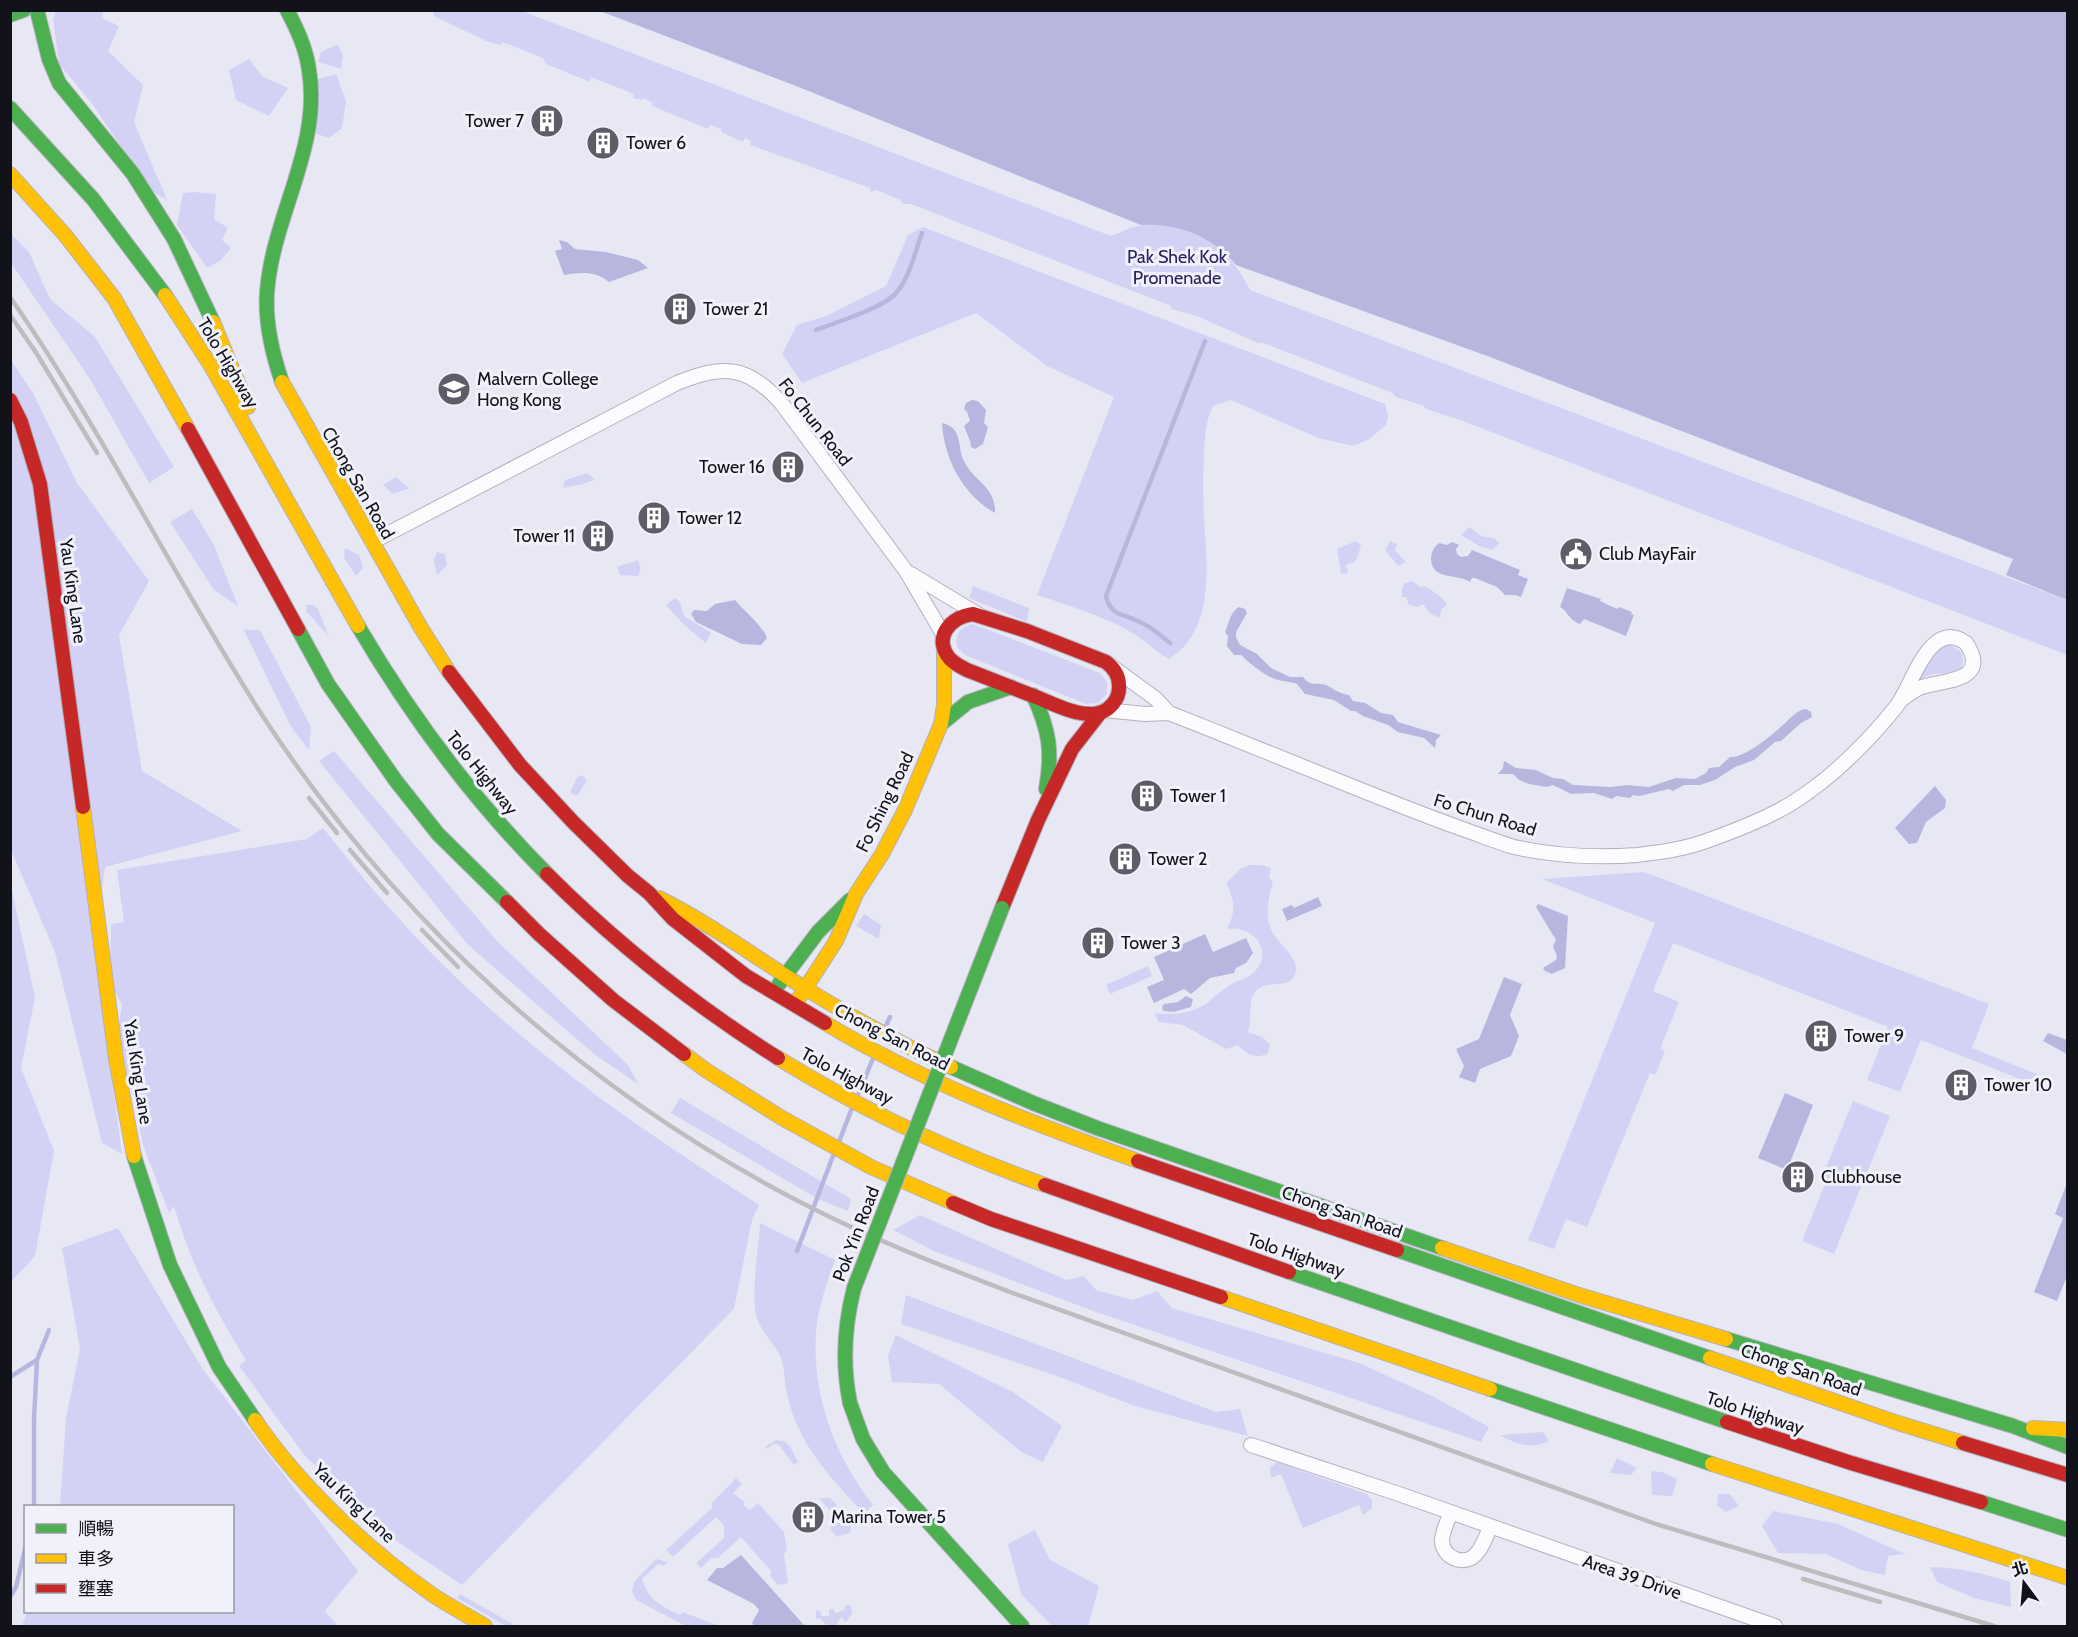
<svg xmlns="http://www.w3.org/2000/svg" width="2078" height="1637" font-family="Cabin,'Noto Sans TC',sans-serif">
	<rect width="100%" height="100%" fill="#e8e8f5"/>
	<g fill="#d3d2f4">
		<path d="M56,11H103L102,18L119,26L108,51L143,85L134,122L167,200L150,190L93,105L59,64L53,18Z"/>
		<path d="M433,11H522L1111,236C1121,232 1131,227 1142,225C1190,218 1231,249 1250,290L2067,600V655L1463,421L1426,409L1424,406L1396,397L1392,393L1261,342L1260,344L1197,316L1171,309V306L911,204H903L900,200L877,190L871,192L870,188L750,145L751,141L745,138L743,142L721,132V129L710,125L708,129L652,106V102L643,98L642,100L633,98L634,94L591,77L590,82L546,64L543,58L502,42L501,45L486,41L434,16Z"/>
		<path d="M338,44L343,56L341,69L318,62L321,52Z"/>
		<path d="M249,59L262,76L288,88L269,116L236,100L229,70Z"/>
		<path d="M336,74L346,101L342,128L329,138L302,129L318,79Z"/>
		<path d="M193,192L216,194L214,219L228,228L222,240L231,248L220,261L207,268L177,225L183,193Z"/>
		<path d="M923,227L1385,404L1388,416L1386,425L1368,440L1353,446L1318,438L1231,400L1213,406C1205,422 1205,437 1204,455C1203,475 1203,495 1204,515C1206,555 1214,611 1186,644C1182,650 1174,655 1169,659C1156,652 1146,641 1134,634C1104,616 1070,606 1037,595L1114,397L1047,366L976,313L802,383L782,354L797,325L826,316L886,286L908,235Z"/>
		<path d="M11,234L29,252L50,299L95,337L174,467L149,483L90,379L11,263Z"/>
		<path d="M10,359L33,393L77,483L149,581L119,635L142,771L242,831L105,867L94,943L122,1154L102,1143L55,952L11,850Z"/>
		<path d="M587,473L595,479L583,484L563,488L565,480Z"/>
		<path d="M396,477L409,488L393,494L383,485Z"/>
		<path d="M192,509L213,543L238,606L214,590L170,522Z"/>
		<path d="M1469,527L1481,536L1494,538L1499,543L1493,550L1479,546L1461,535Z"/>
		<path d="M1356,541L1361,545C1358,554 1359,563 1347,564L1345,567L1348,570L1347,574L1341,573L1337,549Z"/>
		<path d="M1390,541L1397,544L1395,550L1406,562L1398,566L1385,550Z"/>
		<path d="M345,548L359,555L363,568L356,576L344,558Z"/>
		<path d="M437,552L445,554L447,565L437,575L434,560Z"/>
		<path d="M638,560L641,568L638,576L620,575L617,567Z"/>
		<path d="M1412,581L1422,588L1423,586C1431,589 1443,597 1447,605L1441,610L1440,618L1429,613L1423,604L1418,607L1409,605L1406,597H1402V587L1405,583Z"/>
		<path d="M973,586L1029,608L1027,622L969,598Z"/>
		<path d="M675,598L680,602L684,616L711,633L706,643L684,625L666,605Z"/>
		<path d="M306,605H313L318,609L329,637L307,612Z"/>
		<path d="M973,624L1100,673L1107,682V694L1098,703L1086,704L965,655L957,647C954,634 961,626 973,624Z"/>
		<path d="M244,630H260L311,727L309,750L291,727Z"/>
		<path d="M1945,644L1951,645L1961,652C1969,677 1949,672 1934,674C1927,675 1922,678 1916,682L1934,652Z"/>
		<path d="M334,751L497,941L628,1065L638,1084L594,1054L468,945L319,761Z"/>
		<path d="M582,775L587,780L577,796L570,793L577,777Z"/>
		<path d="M323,828C346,856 368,885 393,912C439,964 492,1013 546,1056C613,1111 686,1158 759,1205L752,1220L734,1309L462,1585L395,1540L305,1456L239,1366L246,1360C216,1313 189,1260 174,1206L169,1213L143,1145L118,1030L122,1005L110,982L111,924L124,922L117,870L307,839Z"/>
		<path d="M1250,865H1261L1271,868L1269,877L1273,882C1269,897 1265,912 1270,927C1275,942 1298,956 1296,970C1293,993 1265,977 1255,992C1248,1000 1252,1020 1248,1032L1262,1037L1270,1045L1268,1053C1257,1060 1246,1054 1238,1045L1226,1049L1183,1025L1158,1022L1155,1013C1172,1015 1189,1014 1204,1005C1213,999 1220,991 1230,985C1238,980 1248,979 1254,972C1275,951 1252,924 1227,929C1236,912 1235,900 1226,883L1240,869Z"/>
		<path d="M1644,872L1989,1004L1972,1048L2039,1075L2035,1085L1921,1040L1900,1092L1867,1080L1888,1027L1673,943L1653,991L1679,1002L1660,1049L1665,1051L1655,1075L1650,1073L1587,1227L1566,1219L1554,1249L1528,1240L1655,923L1542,879Z"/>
		<path d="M11,886L35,997L21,1068L54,1151L35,1256L11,1282Z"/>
		<path d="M864,914L881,925L879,939L856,926Z"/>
		<path d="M1148,966L1152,976L1110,994L1106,985Z"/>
		<path d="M680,1098L851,1199L848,1211L820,1200L671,1113Z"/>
		<path d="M1853,1101L1890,1116L1834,1254L1802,1241L1825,1184L1820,1182Z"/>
		<path d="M920,1215L1066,1280L1084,1276L1096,1290L1133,1300L1157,1291L1172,1308L1359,1363L1434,1397L1489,1427L1481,1442L1096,1312L934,1251L893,1230Z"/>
		<path d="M760,1223L835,1260C827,1283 818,1307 816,1332C812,1396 835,1456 873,1505L864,1514C833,1480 801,1448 789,1402C785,1388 785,1374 782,1361C778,1347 762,1334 757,1318C750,1299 759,1245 760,1223Z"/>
		<path d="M118,1228L202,1368L358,1571L325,1611L338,1626H22L27,1612H232V1506H60L66,1418L80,1349L62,1248Z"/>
		<path d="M906,1295L1216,1412L1240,1409L1248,1436L1135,1406L1054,1375L901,1324Z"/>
		<path d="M896,1335L1013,1392L1062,1426L1043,1462L1020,1451L939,1384L892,1382L888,1356Z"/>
		<path d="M1543,1432L1549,1441C1530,1450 1517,1444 1499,1435Z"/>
		<path d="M776,1440L784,1441L790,1446L798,1462L794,1465L778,1444H773L767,1449L765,1447Z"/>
		<path d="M1617,1458L1637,1468L1631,1475L1610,1473Z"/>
		<path d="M1277,1462L1367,1494L1372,1500V1508L1363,1515L1359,1505L1303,1528L1281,1474L1271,1478L1270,1468Z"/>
		<path d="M1651,1471L1662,1472L1677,1479L1672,1496L1652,1495Z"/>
		<path d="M736,1478L742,1484L733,1493L745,1502L743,1505L750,1510L758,1503L784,1532L787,1551L784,1554L788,1583L778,1585L770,1576L771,1571L741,1537L718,1558H711L701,1568L696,1563L724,1538V1526L716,1517L673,1557L666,1550L713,1507L711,1504Z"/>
		<path d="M1718,1494H1730L1739,1506L1726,1512L1717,1506Z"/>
		<path d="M819,1498H830L837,1505L831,1512Z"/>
		<path d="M841,1508L850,1518L851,1532L837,1537L831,1530L830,1519Z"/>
		<path d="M1773,1511L1838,1524L1905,1554L1888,1556L1885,1575L1861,1570L1826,1554L1778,1553L1762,1526Z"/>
		<path d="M1035,1530L1050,1560L1099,1586L1088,1626H1052L1021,1594L1008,1544Z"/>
		<path d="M656,1559L668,1562L664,1566L658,1564L642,1579C649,1601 661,1606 681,1615L683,1612L719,1626H686L636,1600L632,1591L634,1582Z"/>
		<path d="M1930,1567C1959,1568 1983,1573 2010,1582L2011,1607L1974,1598L1937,1582Z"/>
		<path d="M460,1594L516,1626H506L457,1598Z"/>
		<path d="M845,1605H851L852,1613L846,1622L841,1617L837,1624L839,1626H827L820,1618L816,1619V1610H819L822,1616H829V1610L833,1609L836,1613L844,1610Z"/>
	</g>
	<g fill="#b7b6df">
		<path d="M600,11H2067V600L2006,575L2013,559L1490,357L1236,265C1212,236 1178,223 1141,225L796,86Z"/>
		<path d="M559,240L567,242L575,249L606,252L638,260L648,268L609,282C596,271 581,272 564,275L555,251L562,249Z"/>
		<path d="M972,400L978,401L986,410L984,423L988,427L983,444L975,449L971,447L970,441L964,426L970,421L967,412L964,409L966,403Z"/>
		<path d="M942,423C963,427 957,447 964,461C974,482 996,486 995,513C963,495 944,459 942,423Z"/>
		<path d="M1452,542L1459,545L1456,549L1457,554L1461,557L1468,556L1472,550L1520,570L1518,575L1528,579L1521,597L1515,595H1505L1497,587L1475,578H1472L1470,582C1457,573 1433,581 1431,560C1431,552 1434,547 1439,543L1447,545Z"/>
		<path d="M1567,588L1601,599L1600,601L1617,609L1619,607L1632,612L1631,614L1634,615L1626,636L1584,619L1580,624C1566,618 1570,613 1560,607Z"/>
		<path d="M735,600C744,611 763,626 767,638L761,645L742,644L696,622L691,614L694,610L707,611L715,604Z"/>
		<path d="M1239,607L1245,609L1247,613L1236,632V637L1240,645L1257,654L1271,668L1290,677H1303C1310,687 1317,682 1326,685C1334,689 1340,694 1349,695L1353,701L1365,703L1381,713L1393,715L1398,722L1441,735L1436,740L1435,748L1424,738L1398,732L1388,725L1363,716L1355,711H1351L1334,700L1305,694L1297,684C1289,681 1279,682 1270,677C1259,671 1249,663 1241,655H1234L1227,646L1228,636L1225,632C1229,623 1230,612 1239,607Z"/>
		<path d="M1806,709L1811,712L1812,717L1801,723L1781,741L1775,742L1754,760L1735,767L1715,780L1700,785H1684L1673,791L1669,789L1639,796L1633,795L1630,798L1616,796L1612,799L1594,793L1571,794L1553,785L1547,787L1529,784L1519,780L1513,774H1498L1503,768L1504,761L1516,768L1536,770L1553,778L1563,779L1573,785L1611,787L1627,785L1649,787L1676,778L1695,779L1706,773L1709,768L1719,767L1730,757C1745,758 1772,735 1783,725C1790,719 1796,710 1806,709Z"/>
		<path d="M1935,786L1946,800L1945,808L1926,822L1917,843L1909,844L1895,828Z"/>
		<path d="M1318,897L1322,906L1287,921L1282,909L1292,905L1294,908Z"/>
		<path d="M1538,904L1568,916L1565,968L1552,974L1545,971L1543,968L1556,960L1557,956L1553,946L1556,940L1536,907Z"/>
		<path d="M1205,934L1213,952L1246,938L1253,953L1246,963L1236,968L1234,973L1210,978L1191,994L1184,989L1154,1003L1147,987L1164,980L1154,957Z"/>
		<path d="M1504,977L1522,984L1510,1015L1519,1036L1511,1056L1480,1069L1475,1083L1459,1077L1464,1066L1456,1049L1479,1039Z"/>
		<path d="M1186,996L1193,999L1191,1007L1174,1012L1163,1011L1162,1007L1164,1004L1178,1002Z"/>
		<path d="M2048,1033L2067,1040V1054L2043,1041Z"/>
		<path d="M1785,1093L1813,1105L1787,1170L1758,1158Z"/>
		<path d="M2067,1183V1276L2057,1301L2034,1292L2063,1218L2055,1214Z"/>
		<path d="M741,1555L804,1625L814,1626H754L752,1623L759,1610L754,1604L707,1580L717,1568H723Z"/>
	</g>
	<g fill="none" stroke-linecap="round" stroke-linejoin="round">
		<g stroke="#b7b6df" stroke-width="4.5">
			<path d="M816,330C835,323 885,307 896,293C910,277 915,252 922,233"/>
			<path d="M1170,643C1161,636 1153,628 1142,623C1127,614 1110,617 1106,596L1205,341"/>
			<path d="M885,1028L890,1017"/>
			<path d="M858,1095L874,1056"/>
			<path d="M839,1142L852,1108"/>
			<path d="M797,1251L833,1156"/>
			<path d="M10,1377L37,1360L49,1330"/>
			<path d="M34,1506V1419L37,1360"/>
			<path d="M10,1597L16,1587L26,1545"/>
		</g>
		<g stroke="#b2b1bc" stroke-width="16">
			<g id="street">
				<path d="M372,542L677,383C723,364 748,365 782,404L906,571L943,634"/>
				<path d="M911,574L979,615"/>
				<path d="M1111,666L1156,699L1169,713"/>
				<path d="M1105,710L1145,714L1169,713C1230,737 1291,762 1351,786C1391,802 1431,818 1471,832C1485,837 1500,843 1514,847C1555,856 1595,858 1637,855C1661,852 1686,849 1709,840C1737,830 1766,819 1792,803C1832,778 1866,744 1896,707C1912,687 1929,617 1966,643C1992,682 1942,680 1922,687C1914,690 1908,695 1901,700"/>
				<path d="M1251,1445L1396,1493L1775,1626"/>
				<path d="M1451,1513C1447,1522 1442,1532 1442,1541C1443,1559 1466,1567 1477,1553C1483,1546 1487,1535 1490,1527"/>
			</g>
		</g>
		<g stroke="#b2b1bc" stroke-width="16">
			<g id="fast">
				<path d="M37,10L49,59L59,83L133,174L174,239L213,322"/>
				<path d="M10,15L24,10"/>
				<path d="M10,108L93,199L165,295"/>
				<path d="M282,382C272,353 265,323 267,293C272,217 322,147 309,70C306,48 297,29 287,10"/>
				<path d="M358,626C411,716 473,800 547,874"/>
				<path d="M298,629L328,684L396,781L438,834L507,902"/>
				<path d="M1033,695C1049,729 1053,752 1046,789"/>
				<path d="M941,724L968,702L1011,687"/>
				<path d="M779,984L818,932L850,900"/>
				<path d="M951,1067L1033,1103L1097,1128L1442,1248"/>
				<path d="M134,1156L170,1265L219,1367L255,1420"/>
				<path d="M1397,1250L1710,1358"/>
				<path d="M1289,1272L1727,1422"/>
				<path d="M1726,1339L2013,1426L2068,1447"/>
				<path d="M1490,1389L1712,1464"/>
				<path d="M850,1403L863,1439L883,1472L1022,1626"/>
				<path d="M1981,1502L2068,1530"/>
			</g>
		</g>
		<g stroke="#b2b1bc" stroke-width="16">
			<g id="slow">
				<path d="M10,174L65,235L114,298L188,429"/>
				<path d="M165,295L211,366L358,626"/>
				<path d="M213,322L248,407"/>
				<path d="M282,382L421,628L449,672"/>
				<path d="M83,807L116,1059L134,1156"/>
				<path d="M659,898C709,923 755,957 803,987C850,1016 900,1044 951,1067"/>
				<path d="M799,998L836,941L856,894L882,854L905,810L941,724L944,705V649"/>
				<path d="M825,1023C923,1082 1031,1123 1138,1161"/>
				<path d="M684,1054L707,1071L782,1118L871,1167L953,1203"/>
				<path d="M778,1058C862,1110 952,1152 1045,1185"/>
				<path d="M1442,1248L1579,1295L1726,1339"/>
				<path d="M1221,1297L1490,1389"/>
				<path d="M1710,1358L1898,1423L1963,1443"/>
				<path d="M255,1420C298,1484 367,1549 430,1593C447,1605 467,1615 485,1626"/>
				<path d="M2033,1428L2068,1430"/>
				<path d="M1712,1464L2068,1578"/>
			</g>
		</g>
		<g stroke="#b2b1bc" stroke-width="16">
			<g id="jam">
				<path d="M10,400L21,422L40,484L83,807"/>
				<path d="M188,429L298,629"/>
				<path d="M973,614L1027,631L1106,662C1114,668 1119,675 1119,685C1120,700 1109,712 1094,714C1074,715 1054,704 1036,697C1013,688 990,679 967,670C961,667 955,664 950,659C932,638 950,617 973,614Z"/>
				<path d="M449,672L520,765L573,822L628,876L649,893L673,919L746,976L825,1023"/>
				<path d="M547,874C617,944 694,1005 778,1058"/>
				<path d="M507,902L539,934L613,1000L684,1054"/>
				<path d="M1002,908L1038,820L1072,749L1100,713"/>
				<path d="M1138,1161L1397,1250"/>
				<path d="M1045,1185L1289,1272"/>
				<path d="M953,1203L991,1219L1221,1297"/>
				<path d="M1727,1422L1848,1462L1981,1502"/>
				<path d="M1963,1443L2068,1475"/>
			</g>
		</g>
		<use href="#street" stroke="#fcfcfe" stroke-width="14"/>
		<use href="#fast" stroke="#4caf50" stroke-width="14"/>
		<use href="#slow" stroke="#ffc107" stroke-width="14"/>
		<use href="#jam" stroke="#c62828" stroke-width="14"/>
		<g stroke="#bdbdbf" stroke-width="4.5">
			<path d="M10,297C103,431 174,578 262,715C397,922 583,1090 802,1203C869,1238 940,1265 1010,1292L1656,1524L1994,1626"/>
			<path d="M10,315L35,351L97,453"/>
			<path d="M309,798L337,833"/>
			<path d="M350,850L387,893"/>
			<path d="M422,930L458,967"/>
			<path d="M1803,1579L1880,1602"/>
		</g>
		<g stroke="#b2b1bc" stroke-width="16" stroke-linecap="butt">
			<path id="fast-bridge" d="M850,1403C842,1364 844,1327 854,1288L1002,908"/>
		</g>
		<use href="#fast-bridge" stroke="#4caf50" stroke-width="14"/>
	</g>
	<defs>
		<g id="building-disc" transform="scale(1.725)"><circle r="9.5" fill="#5d5d67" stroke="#f1f1fb"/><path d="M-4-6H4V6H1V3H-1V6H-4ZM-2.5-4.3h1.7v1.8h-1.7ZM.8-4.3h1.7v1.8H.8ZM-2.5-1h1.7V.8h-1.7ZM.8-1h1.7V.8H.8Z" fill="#fff"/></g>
		<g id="school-disc" transform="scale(1.725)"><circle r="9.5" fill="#5d5d67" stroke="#f1f1fb"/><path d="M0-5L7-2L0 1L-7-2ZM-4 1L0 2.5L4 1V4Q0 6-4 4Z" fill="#fff"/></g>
		<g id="civic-disc" transform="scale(1.725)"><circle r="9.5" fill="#5d5d67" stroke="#f1f1fb"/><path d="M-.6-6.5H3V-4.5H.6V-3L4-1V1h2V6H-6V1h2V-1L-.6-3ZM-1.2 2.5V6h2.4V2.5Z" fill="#fff"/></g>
	</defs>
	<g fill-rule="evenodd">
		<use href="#building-disc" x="547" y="121"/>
		<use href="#building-disc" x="603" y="143"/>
		<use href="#building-disc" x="680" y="309"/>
		<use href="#school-disc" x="454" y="389"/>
		<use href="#building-disc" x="788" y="467"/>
		<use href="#building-disc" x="654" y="518"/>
		<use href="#building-disc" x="598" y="536"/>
		<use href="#civic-disc" x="1576" y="554"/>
		<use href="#building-disc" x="1147" y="796"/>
		<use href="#building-disc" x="1125" y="859"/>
		<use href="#building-disc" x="1098" y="943"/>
		<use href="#building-disc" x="1821" y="1036"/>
		<use href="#building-disc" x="1961" y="1085"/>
		<use href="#building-disc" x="1798" y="1177"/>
		<use href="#building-disc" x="808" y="1517"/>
	</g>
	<g text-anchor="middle" stroke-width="6" stroke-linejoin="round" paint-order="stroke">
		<g font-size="18" fill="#12121b" stroke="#f1f1fb" text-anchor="start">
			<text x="524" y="127" text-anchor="end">Tower 7</text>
			<text x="626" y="149">Tower 6</text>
			<text x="703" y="315">Tower 21</text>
			<text x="477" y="385">Malvern College<tspan x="477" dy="21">Hong Kong</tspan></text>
			<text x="765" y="473" text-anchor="end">Tower 16</text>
			<text x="677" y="524">Tower 12</text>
			<text x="575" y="542" text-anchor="end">Tower 11</text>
			<text x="1599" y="560">Club MayFair</text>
			<text x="1170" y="802">Tower 1</text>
			<text x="1148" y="865">Tower 2</text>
			<text x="1121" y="949">Tower 3</text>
			<text x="1844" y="1042">Tower 9</text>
			<text x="1984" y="1091">Tower 10</text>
			<text x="1821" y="1183">Clubhouse</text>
			<text x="831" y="1523">Marina Tower 5</text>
		</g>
		<g font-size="18" fill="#2c215f" stroke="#f1f1fb">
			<text x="1177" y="263">Pak Shek Kok<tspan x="1177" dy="21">Promenade</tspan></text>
		</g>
		<g font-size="18" fill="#12121b" stroke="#f1f1fb">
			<text transform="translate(228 363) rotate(59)" y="6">Tolo Highway</text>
			<text transform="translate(815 422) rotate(52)" y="6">Fo Chun Road</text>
			<text transform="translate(358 483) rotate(60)" y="6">Chong San Road</text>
			<text transform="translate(73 591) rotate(82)" y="6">Yau King Lane</text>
			<text transform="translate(482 773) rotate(51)" y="6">Tolo Highway</text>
			<text transform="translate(885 802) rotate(-64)" y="6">Fo Shing Road</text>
			<text transform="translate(1485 815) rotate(17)" y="6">Fo Chun Road</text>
			<text transform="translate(892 1037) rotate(27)" y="6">Chong San Road</text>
			<text transform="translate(138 1072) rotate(81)" y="6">Yau King Lane</text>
			<text transform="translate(847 1076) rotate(28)" y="6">Tolo Highway</text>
			<text transform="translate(1342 1212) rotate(19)" y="6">Chong San Road</text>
			<text transform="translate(856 1234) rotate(-69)" y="6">Pok Yin Road</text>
			<text transform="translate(1296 1255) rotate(19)" y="6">Tolo Highway</text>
			<text transform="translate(1801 1370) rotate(19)" y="6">Chong San Road</text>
			<text transform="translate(1755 1413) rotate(18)" y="6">Tolo Highway</text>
			<text transform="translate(354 1503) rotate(44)" y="6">Yau King Lane</text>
			<text transform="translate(1632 1577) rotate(19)" y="6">Area 39 Drive</text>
		</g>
	</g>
	<rect width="2078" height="1637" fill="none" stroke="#12121b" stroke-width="24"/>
	<rect x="24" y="1505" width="210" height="108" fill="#f1f1fb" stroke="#9898a1" stroke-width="1.5"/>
	<rect x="36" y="1524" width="30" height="9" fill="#4caf50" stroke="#9898a1" stroke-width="1.5"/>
	<text x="78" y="1535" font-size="18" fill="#12121b">順暢</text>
	<rect x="36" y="1554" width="30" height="9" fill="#ffc107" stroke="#9898a1" stroke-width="1.5"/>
	<text x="78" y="1565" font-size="18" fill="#12121b">車多</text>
	<rect x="36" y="1584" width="30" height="9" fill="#c62828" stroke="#9898a1" stroke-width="1.5"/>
	<text x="78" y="1595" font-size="18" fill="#12121b">壅塞</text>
	<g transform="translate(2024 1583) rotate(344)" stroke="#f1f1fb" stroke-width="4.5" paint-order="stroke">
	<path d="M0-4.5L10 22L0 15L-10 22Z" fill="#12121b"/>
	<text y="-9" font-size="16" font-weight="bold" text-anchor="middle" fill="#12121b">北</text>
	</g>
</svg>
